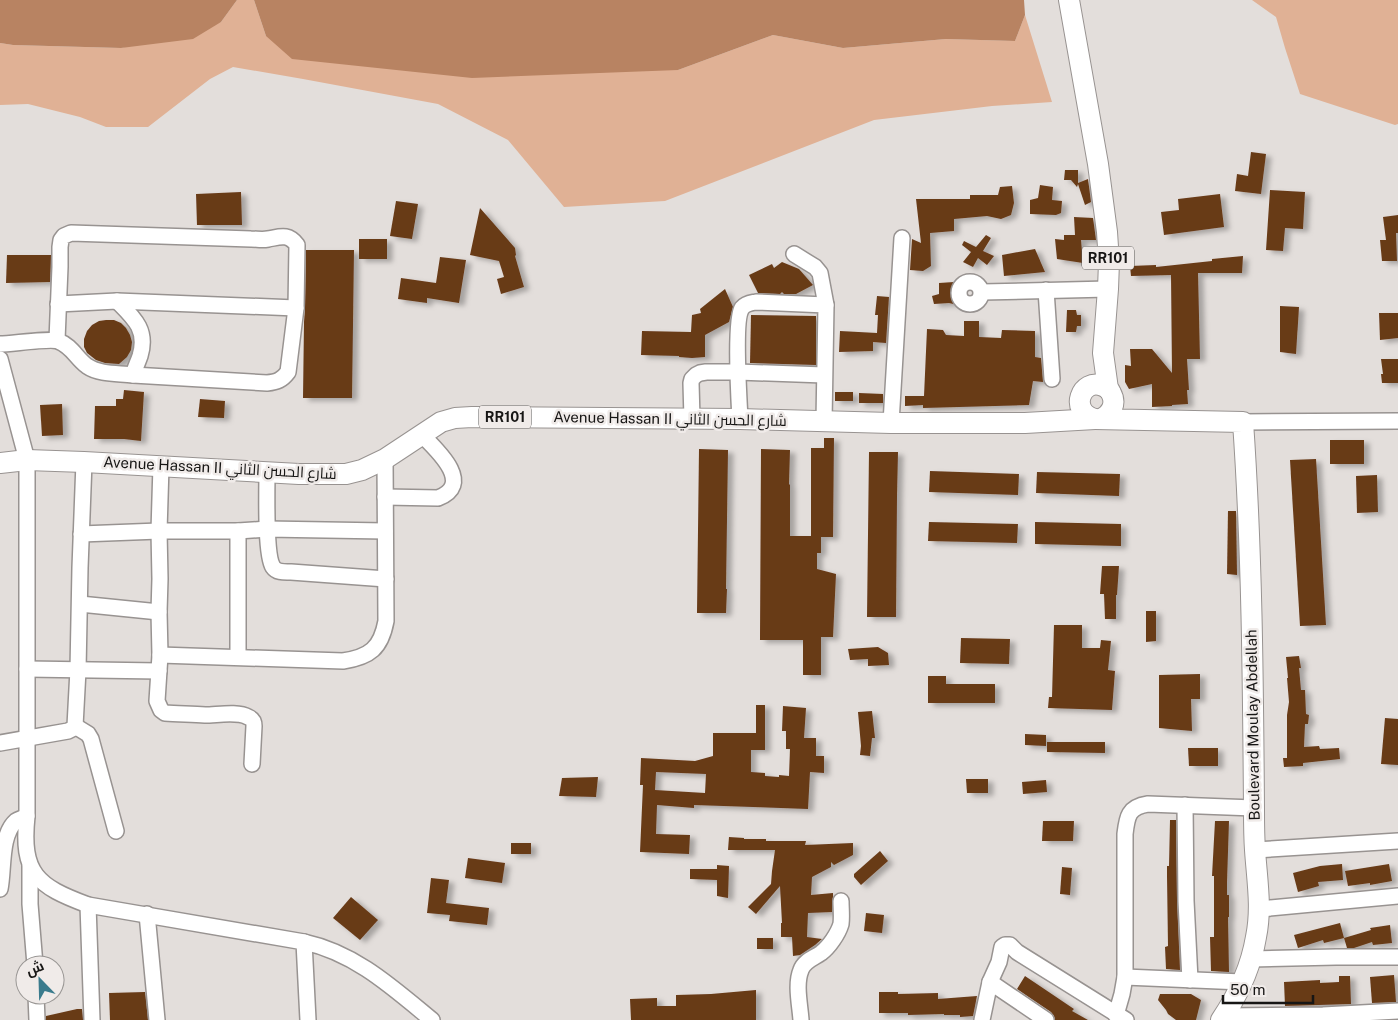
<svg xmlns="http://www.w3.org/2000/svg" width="1398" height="1020" font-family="'Public Sans',Cairo,sans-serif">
	<defs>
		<filter id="shadow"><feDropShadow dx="5.5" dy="3" stdDeviation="2.5" flood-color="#0004"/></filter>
	</defs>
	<rect width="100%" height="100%" fill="#e3dedb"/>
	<g fill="#e0b195">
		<path d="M237,0H254L266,36L678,70L773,35L843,48L946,39L1015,41L1025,15L1052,102L992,106L874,120L665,201L564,207L508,140L438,104L303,79L233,67L210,79L148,127H106L80,117L28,104L0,105V43L13,45L121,48L221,22Z"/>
		<path d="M1252,0H1398V124L1395,125L1300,94L1285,48L1276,17Z"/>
	</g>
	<g fill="#b88362">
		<path d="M0,0H237L221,22L193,39L121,48L13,45L0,43Z"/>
		<path d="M254,0H1024L1025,15L1015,41L946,39L843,48L773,35L678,70L472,78L292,59L266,36Z"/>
	</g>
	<g fill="#683a19" fill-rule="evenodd" filter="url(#shadow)">
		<path d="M1251,152L1266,154L1261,194L1235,191L1237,174L1248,176Z"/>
		<path d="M1065,170H1078V183L1088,179L1091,202L1085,205L1078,184L1077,187L1071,180H1064Z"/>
		<path d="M1040,185L1053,187L1052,200L1062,201L1061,213L1056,215L1030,214V200L1038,198Z"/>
		<path d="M1012,186L1014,203L1011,215L1001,219L987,216L954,219V231L930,233L931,266L923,271L910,270L912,239L921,243L916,199H970V195H998L1000,187Z"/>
		<path d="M1270,190L1305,192L1303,229L1285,228L1283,251L1266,250Z"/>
		<path d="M241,192L242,225H197L196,194Z"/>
		<path d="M1220,194L1224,227L1164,235L1161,212L1179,210L1178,199Z"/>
		<path d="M396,201L418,204L412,239L390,236Z"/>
		<path d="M480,208L515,248L516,255L515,256L524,287L501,294L497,279L504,277L499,261L470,255Z"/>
		<path d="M1398,215V233H1396L1397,261H1382L1380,240H1386L1383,217Z"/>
		<path d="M1074,217L1093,218L1096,240H1081L1083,263L1057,259L1055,239L1064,240V235H1075Z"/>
		<path d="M986,235L991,238L983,251L994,256L987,265L978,258L973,267L963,262L971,252L962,245L964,241L976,247Z"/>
		<rect x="359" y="239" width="28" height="20"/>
		<path d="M1035,249L1045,272L1004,276L1002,255Z"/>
		<path d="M306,250H354L352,398H303L304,322L305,308Z"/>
		<path d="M7,255H51L50,282L6,283Z"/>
		<path d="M1243,256L1242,273H1198L1200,359H1187L1189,390H1187L1188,404L1172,405V406L1152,407V384L1129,389L1125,382V365L1131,366L1130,349H1152L1172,373L1171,275L1131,276L1130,266L1156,265V267L1212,261V259Z"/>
		<path d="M440,257L466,260L459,303L427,298V303L398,299L401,278L436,283Z"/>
		<path d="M782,262L799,269L813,285L796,294H784L782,292L780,294L758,293L749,275L772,264L774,268Z"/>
		<path d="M954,282L953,293L957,295L958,305L949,303L934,304L932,296L939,294V283Z"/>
		<path d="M725,289L733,307L729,322L705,335V357L692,358L679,357V356L641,355L642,331L691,332L692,315L701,313L700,309Z"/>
		<path d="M877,296L889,297L886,343L873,342V351L839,352L840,331L877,333L878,315H875Z"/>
		<path d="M1280,306L1299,307L1296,354L1280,352Z"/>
		<path d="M1067,310H1076L1077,315H1081V326H1077L1076,332H1066Z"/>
		<path d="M1379,313H1398V338L1380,340Z"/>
		<path d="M751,315L816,316V365L750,363Z"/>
		<path d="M106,320H114L121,323L126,328L130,335L132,342L131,350L127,357L119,364L105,363L96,360L87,353L84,347V339L87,331L92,325L99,321Z"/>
		<path d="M964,321H979V337L1001,338L1002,330L1035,331V357L1041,358L1043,382L1033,381L1029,405L923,408V405L905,406V396H924L927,329L943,330L946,335L964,336Z"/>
		<path d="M1381,359H1398V383H1382L1381,374H1383Z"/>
		<path d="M124,390L144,392L141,441L124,439H94L95,406H116V399H123Z"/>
		<rect x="835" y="392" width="18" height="9"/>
		<path d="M859,393L883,394V403H859Z"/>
		<path d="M200,399L225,401L224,418L198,417Z"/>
		<path d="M62,404L63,435L42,436L40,405Z"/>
		<path d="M824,438H834L833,537H821V553H817V569L836,574L833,637H821V675H803V640H760L761,449L790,450L789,484L790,485V536H811V448H824Z"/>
		<rect x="1330" y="440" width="34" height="24"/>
		<path d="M699,449L728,450L726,589H727L726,613H697Z"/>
		<path d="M869,452H898L897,496L896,617H867Z"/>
		<path d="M1316,459L1326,625L1300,626L1290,460Z"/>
		<path d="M930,471L1019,474L1018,495L929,492Z"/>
		<path d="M1037,472L1120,474L1119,496L1036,493Z"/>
		<path d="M1377,475L1378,512L1357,513L1356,476Z"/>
		<path d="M1228,511H1236L1237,575L1227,574Z"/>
		<path d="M929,522L1018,524L1017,543L928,541Z"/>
		<path d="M1035,522L1121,524V546L1035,544Z"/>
		<path d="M1102,566H1119L1117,595H1116V619H1105L1104,594H1100Z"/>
		<path d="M1146,611H1156V641L1146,642Z"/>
		<path d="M1054,625H1082V648H1100L1101,640L1111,641L1108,670L1115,671L1112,710L1048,708L1049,697H1052Z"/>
		<path d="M961,638L1010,639L1009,664L960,663Z"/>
		<path d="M878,647L888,653L889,665L868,666V659L850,660L848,649Z"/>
		<path d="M1299,656L1301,668H1299L1301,690H1305L1306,714L1309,715L1308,724H1305L1304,747L1319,746L1320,749L1339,748L1340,759L1303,763V766L1284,767L1283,758H1287V715L1289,702L1287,678H1288L1286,657Z"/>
		<path d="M1200,674V699H1191L1192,731L1159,728V675Z"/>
		<path d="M928,676H946V684H995V703H928Z"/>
		<path d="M756,705H765V750H751V772L765,773V776L779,777V775L789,776L790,749H786V731H782L783,706L806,708L804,738H816V756H824V773L810,772L808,809L694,805V808L657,805L656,834L690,835L689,854L640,852L643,785H640L641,758L695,761L713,756V733H756ZM656,772L706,774L705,793L655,790Z"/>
		<path d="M872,711L875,738H872L870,756L860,755L861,746L858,712Z"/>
		<path d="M1385,718L1398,719V765L1381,764Z"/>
		<path d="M1025,734L1046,735V746L1025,745Z"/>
		<path d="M1047,742H1105V753L1047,752Z"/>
		<path d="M1188,748H1218V766H1189Z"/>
		<path d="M598,777L596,797L559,796L562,778Z"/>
		<path d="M966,779H988V793H967Z"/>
		<path d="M1046,780L1047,792L1023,794L1022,782Z"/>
		<path d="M1170,820H1176L1177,901L1180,970L1166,969L1165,947L1168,946L1167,876V866H1169Z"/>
		<path d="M1043,821H1074L1073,841H1042Z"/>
		<path d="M1215,821H1229L1227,882V895H1229V917H1228L1229,972L1211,971L1210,937H1214V876H1212Z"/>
		<path d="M729,837L744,838V839H766V841H806L805,845L853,843V855L834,865L831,862V867L812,877L811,895L833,893V896L832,912L808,913L807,937L822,939L815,945L800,955L793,956L792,937H781V923H782L780,886L756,914L748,907L771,884L772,871L775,850H728Z"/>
		<rect x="511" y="843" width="20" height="11"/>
		<path d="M880,851L888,861L861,885L854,877V874Z"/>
		<path d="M468,858L505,863L502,883L465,878Z"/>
		<path d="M1342,864L1343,880L1318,882L1319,886L1298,892L1293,873L1320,866Z"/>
		<path d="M1389,864L1392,881L1370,885V883L1348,886L1345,871Z"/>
		<path d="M717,865L729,866L728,898L717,896V880L690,879V869H717Z"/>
		<path d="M1062,867L1072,868L1070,895L1060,894Z"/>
		<path d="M431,878L449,880L446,903L489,908L487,925L449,921L450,915L427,913Z"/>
		<path d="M351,897L378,920L360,940L333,918Z"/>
		<path d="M866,913L884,915L882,933L864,931Z"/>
		<path d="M1340,923L1344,938L1324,943L1323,940L1298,948L1294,935Z"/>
		<path d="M1390,925L1392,943L1373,945L1372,942L1354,948H1347L1344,938L1371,930L1370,928Z"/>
		<rect x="757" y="938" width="16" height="11"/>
		<path d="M1394,975L1396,1002L1372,1003L1370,977Z"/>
		<path d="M1025,976L1074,1009L1072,1011L1088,1020H1055L1054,1016L1051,1012L1017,989Z"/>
		<path d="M1339,976H1350L1351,1004L1285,1006L1284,982L1320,980V983L1339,982Z"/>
		<path d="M756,990V1020H631L630,999L657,998V1006H676V995L711,994Z"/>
		<path d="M145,992L148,1020H110L109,993Z"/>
		<path d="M879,992H898V994L938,993V999L977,996L973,1016L960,1017V1015H944V1014L908,1015V1013H879Z"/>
		<path d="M1160,994H1191L1201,1000L1196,1020H1176L1168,1014L1166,1010L1158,1000Z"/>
		<path d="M77,1009H82L83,1020H46V1016Z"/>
	</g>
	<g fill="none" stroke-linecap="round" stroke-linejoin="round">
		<g stroke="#989391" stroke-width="18">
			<g id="minor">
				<path d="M794,254L815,267L820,273L826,305"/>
				<circle cx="970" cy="293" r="11"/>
				<path d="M1046,290L1052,379"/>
				<path d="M982,292L1108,289"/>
				<path d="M58,304L117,301L296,308"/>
				<path d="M57,340L60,267V247L61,240L64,236L71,233L251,239C257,239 262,240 268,239C280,237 288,233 297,245L296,308L288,372C282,380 277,382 267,383L133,375"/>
				<path d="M0,344C11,344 50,338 58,341C72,346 76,358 87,366C100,375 119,373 133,375C135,368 138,362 140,356C148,330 134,318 117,301"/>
				<path d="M0,359L27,460V816C21,874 37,886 88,905L304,942L308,1020"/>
				<path d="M692,419L691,383L692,379L696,375L700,373L706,372H738L824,375"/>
				<path d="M740,419C739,401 734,319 742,308C746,303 751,303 756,302L826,305L824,421"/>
				<path d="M1243,422L1398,421"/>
				<path d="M891,423L902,238"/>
				<path d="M161,466L159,531L160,579L159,612L160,655L157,701L161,710L165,713C178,714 192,714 205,715C217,715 238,711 248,717C253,719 254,722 254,726L252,764"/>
				<path d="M267,472C267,489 265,555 273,567C277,573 285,572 291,572L386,579"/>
				<path d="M385,497L438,498C475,484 436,449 421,434"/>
				<path d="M81,534L159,531H238L267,529L385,531"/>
				<path d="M80,604L159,612"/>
				<path d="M160,655L343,661C370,657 381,648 386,621L385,459"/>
				<path d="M238,657V531"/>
				<path d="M27,669L159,671"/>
				<path d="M75,726L88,734L91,739L116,831"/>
				<path d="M0,743L68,731L74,728L75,726L78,670L80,568L84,462"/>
				<path d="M1185,805L1186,901L1190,980"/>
				<path d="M1255,850L1398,841"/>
				<path d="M30,866V904L35,965"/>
				<path d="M0,889C4,870 0,835 16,821C19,819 24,818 27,816"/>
				<path d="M88,905L92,1020"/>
				<path d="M1260,909L1398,896"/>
				<path d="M147,914L157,1020"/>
				<path d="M304,942C355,953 392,987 432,1020"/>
				<path d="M1251,959L1336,957H1398"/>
				<path d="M1125,977L1242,982"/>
				<path d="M990,982L1046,1020"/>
				<path d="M36,995L37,1020"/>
				<path d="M1116,1015L1122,994L1125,977V834C1127,817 1128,807 1148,804L1254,808"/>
				<path d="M1223,1016L1323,1015L1398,1011"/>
				<path d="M801,1020C800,1005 795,984 801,970C804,961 814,958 821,953C829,947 838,934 841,924C842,917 841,908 841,901"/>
				<path d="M982,1020L990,982L999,962L1002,947L1005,945H1010L1017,952L1126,1020"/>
			</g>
		</g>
		<g stroke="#989391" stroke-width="22">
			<g id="major">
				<path d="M1069,0L1098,164L1107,232L1109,262L1108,289L1103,353L1108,389"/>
				<path d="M1101,419C1111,414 1117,404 1111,393C1110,390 1106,387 1103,386C1081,377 1068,412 1095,419L1243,422C1252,551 1253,680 1254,809C1254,822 1254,836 1255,850C1257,880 1262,908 1256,937C1251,967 1238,995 1221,1020"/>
				<path d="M0,463L27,460L84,462L299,474H346L362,470L385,459L441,422L455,418L472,417L740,419L891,423H1025L1095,419"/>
			</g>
		</g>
		<use href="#minor" stroke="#fff" stroke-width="15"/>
		<use href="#major" stroke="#fff" stroke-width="20"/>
	</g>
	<g text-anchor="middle" stroke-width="5" stroke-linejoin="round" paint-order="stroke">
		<g fill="#f0ebe9" stroke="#585655" stroke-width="1">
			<rect x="1082" y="246.5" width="52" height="23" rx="4"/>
			<rect x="479" y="405.5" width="52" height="23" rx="4"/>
		</g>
		<g font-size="14" font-weight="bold" fill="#171615">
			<text x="1108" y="263">RR101</text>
			<text x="505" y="422">RR101</text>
		</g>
		<g font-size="15" fill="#171615" stroke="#f0ebe9">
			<text transform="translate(670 419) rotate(1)" y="5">Avenue Hassan II شارع الحسن الثاني</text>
			<text transform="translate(220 468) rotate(3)" y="5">Avenue Hassan II شارع الحسن الثاني</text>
			<text transform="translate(1253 725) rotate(-91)" y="5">Boulevard Moulay Abdellah</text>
		</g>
	</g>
	<g transform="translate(40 980) rotate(337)"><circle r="24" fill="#f0ebe9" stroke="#999694"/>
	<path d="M0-4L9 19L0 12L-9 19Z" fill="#3a7b8d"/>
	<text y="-8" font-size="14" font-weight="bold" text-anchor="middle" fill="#171615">ش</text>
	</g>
	<path d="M1223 995v8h90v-8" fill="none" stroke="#171615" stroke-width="2.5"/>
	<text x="1230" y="995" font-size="15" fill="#171615" stroke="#f0ebe9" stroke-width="4" paint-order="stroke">50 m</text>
</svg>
